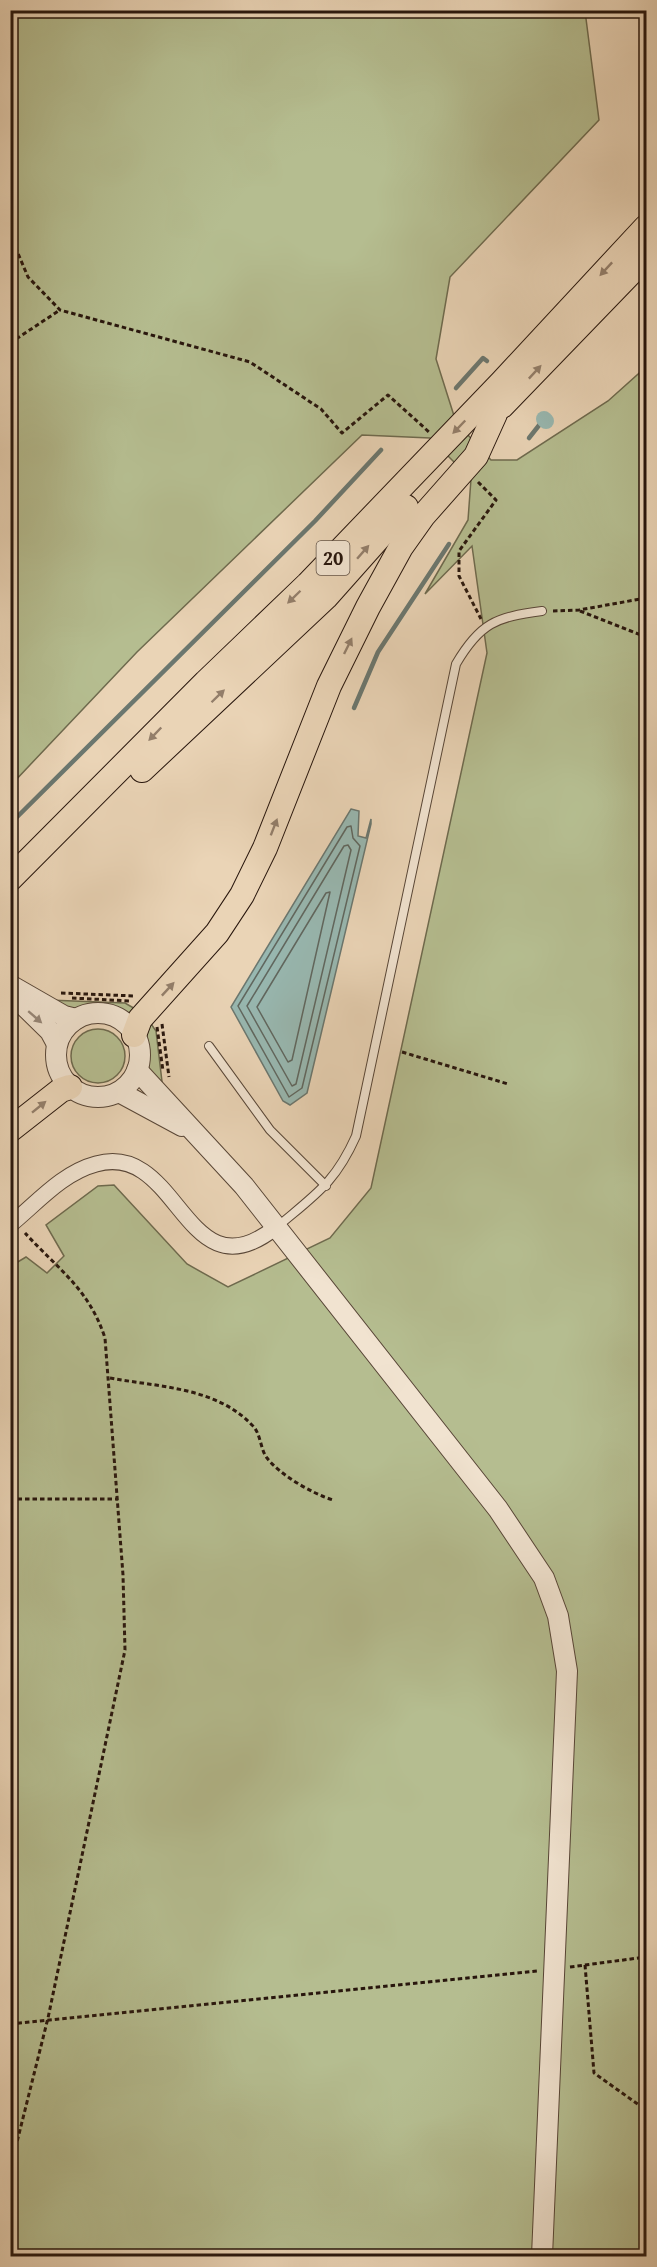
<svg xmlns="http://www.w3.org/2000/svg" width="657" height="2267" font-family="'Gentium Book Plus',serif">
	<rect width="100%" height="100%" fill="#ead4b6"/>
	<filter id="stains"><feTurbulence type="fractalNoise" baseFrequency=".00333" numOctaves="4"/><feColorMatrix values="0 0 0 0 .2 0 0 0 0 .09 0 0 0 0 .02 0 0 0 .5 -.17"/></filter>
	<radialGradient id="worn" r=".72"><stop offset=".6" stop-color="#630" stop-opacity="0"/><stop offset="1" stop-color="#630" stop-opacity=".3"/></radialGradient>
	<g fill="#b5bd90" stroke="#6e6a4e" stroke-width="1.5">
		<path d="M10,11H585L599,120L450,277L436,359L456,422L491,460H517L608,401L646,367V2256H11V1266L26,1257L47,1273L64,1256L46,1225L98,1186L114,1185L187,1264L228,1287L330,1238L371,1188L487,653L472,546L425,594L468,520L471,479L430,438L362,435L137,652L11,785Z"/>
		<path d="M48,1000L125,1003L137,1010L128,1018C103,1001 100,1011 76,1010C68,1010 56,1003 48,1000Z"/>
		<path d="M149,1021L156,1031L163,1090L145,1067L144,1039Z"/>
		<circle cx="98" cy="1056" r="27"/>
	</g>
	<path fill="#98b8b1" stroke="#6b776f" stroke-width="1.5" d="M351,809L359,811L358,836L366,838L371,819V824L307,1093L290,1105L283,1101L231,1007Z"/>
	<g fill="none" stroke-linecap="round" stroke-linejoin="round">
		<g stroke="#60675f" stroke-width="1.5">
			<path d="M351,826L353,838L360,846L302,1088L289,1097L238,1006L347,827Z"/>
			<path d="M348,845L351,850L296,1084L292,1086L247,1006L344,846Z"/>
			<path d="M330,892L292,1060L288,1062L257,1007L326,893Z"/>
		</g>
		<g stroke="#6b776f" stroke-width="4.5">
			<path d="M456,388L483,358L487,361"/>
			<path d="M529,438L544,419L542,417"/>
			<path d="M354,708L378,652L449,544"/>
			<path d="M10,824L315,521L381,450"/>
		</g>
		<path stroke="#98b8b1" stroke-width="16" d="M544,419L546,421"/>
		<g stroke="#584637" stroke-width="10">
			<g id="service">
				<path d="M209,1046L270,1130L326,1186"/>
				<path d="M277,1227C316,1194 335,1183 356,1136L456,664C480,623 496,617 542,611"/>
			</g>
		</g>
		<g stroke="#584637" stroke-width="17">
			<path id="minor" d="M10,1225C37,1203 62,1173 96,1164C180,1140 185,1300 276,1227"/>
		</g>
		<g stroke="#584637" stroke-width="22">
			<g id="tertiary">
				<path d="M10,985L64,1016L76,1019"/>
				<path d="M10,992L50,1031L57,1044"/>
				<circle cx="98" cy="1055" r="42"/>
				<path d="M137,1070L244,1186L498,1509L544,1578L558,1616L567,1671L542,2256"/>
				<path d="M119,1092L182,1126"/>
			</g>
		</g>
		<g stroke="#28160d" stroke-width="26">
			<g id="primary">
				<path d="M502,406L646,257"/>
				<path d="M142,770L326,597L406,507"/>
				<path d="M10,879L206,682L308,584L502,382L646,227"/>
				<path d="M134,1035L140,1019L217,933L242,895L265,848L329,686L368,607L401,547L423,516L476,456L495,414"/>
				<path d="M10,1130L61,1090L70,1087"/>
			</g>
		</g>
		<g stroke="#28160d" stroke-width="3" stroke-dasharray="4.5 3" stroke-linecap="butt">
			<path d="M10,243L14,244L28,277L60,310L250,362L321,409L342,433L388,395L429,432"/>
			<path d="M10,343L60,310"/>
			<path d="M478,482L496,500L459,551V576L481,619"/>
			<path d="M553,611L579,610L646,598"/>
			<path d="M580,611L646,637"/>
			<path d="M61,993L135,996"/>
			<path d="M72,998L131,1001"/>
			<path d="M162,1024L169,1077"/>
			<path d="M157,1027L163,1071"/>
			<path d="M402,1052L508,1084"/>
			<path d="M110,1378C158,1387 216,1387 252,1425C261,1433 260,1449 267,1458C280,1475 313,1494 333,1500"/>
			<path d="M10,1499H118"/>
			<path d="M585,1965L594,2073L646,2110"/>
			<path d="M570,1967L646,1957"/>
			<path d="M10,2024L537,1971"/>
			<path d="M10,2170L48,2018L125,1650L123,1575L105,1338C89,1289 59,1270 25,1233"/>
		</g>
		<use href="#service" stroke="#f1e3d0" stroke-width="8"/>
		<use href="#minor" stroke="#f1e3d0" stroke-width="15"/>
		<use href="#tertiary" stroke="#f1e3d0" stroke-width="20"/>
		<use href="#primary" stroke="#ead4b6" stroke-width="24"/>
	</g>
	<defs><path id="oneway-solid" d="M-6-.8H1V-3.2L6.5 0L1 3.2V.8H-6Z" transform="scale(1.5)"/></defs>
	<g fill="#937e6a">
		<use href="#oneway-solid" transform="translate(606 269) rotate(133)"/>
		<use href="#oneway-solid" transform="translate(535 372) rotate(-47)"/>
		<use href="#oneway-solid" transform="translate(459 427) rotate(134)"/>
		<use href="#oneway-solid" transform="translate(363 552) rotate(-49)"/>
		<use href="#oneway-solid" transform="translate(294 597) rotate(136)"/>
		<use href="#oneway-solid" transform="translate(348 646) rotate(-64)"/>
		<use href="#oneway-solid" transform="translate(218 696) rotate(-44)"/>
		<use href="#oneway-solid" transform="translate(155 734) rotate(134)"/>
		<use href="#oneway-solid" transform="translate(274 827) rotate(-69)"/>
		<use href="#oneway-solid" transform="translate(168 989) rotate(-47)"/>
		<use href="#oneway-solid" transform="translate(39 1107) rotate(-39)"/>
	</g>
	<use fill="#978778" href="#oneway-solid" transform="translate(35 1017) rotate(41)"/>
	<g text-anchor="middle" stroke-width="4.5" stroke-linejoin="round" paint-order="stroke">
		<rect fill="#f1e3d0" stroke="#645448" stroke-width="1.5" x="316.5" y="541" width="33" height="34" rx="4.5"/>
		<g font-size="20" font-weight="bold" fill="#28160d">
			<text x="333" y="565">20</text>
		</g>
	</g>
	<rect width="657" height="2267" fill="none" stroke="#ead4b6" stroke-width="36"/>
	<rect x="12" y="12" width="633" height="2243" fill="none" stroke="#28160d" stroke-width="3"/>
	<rect x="18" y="18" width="621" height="2231" fill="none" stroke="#28160d" stroke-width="1.5"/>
	<rect width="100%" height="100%" filter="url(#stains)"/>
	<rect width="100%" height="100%" fill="url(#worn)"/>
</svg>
